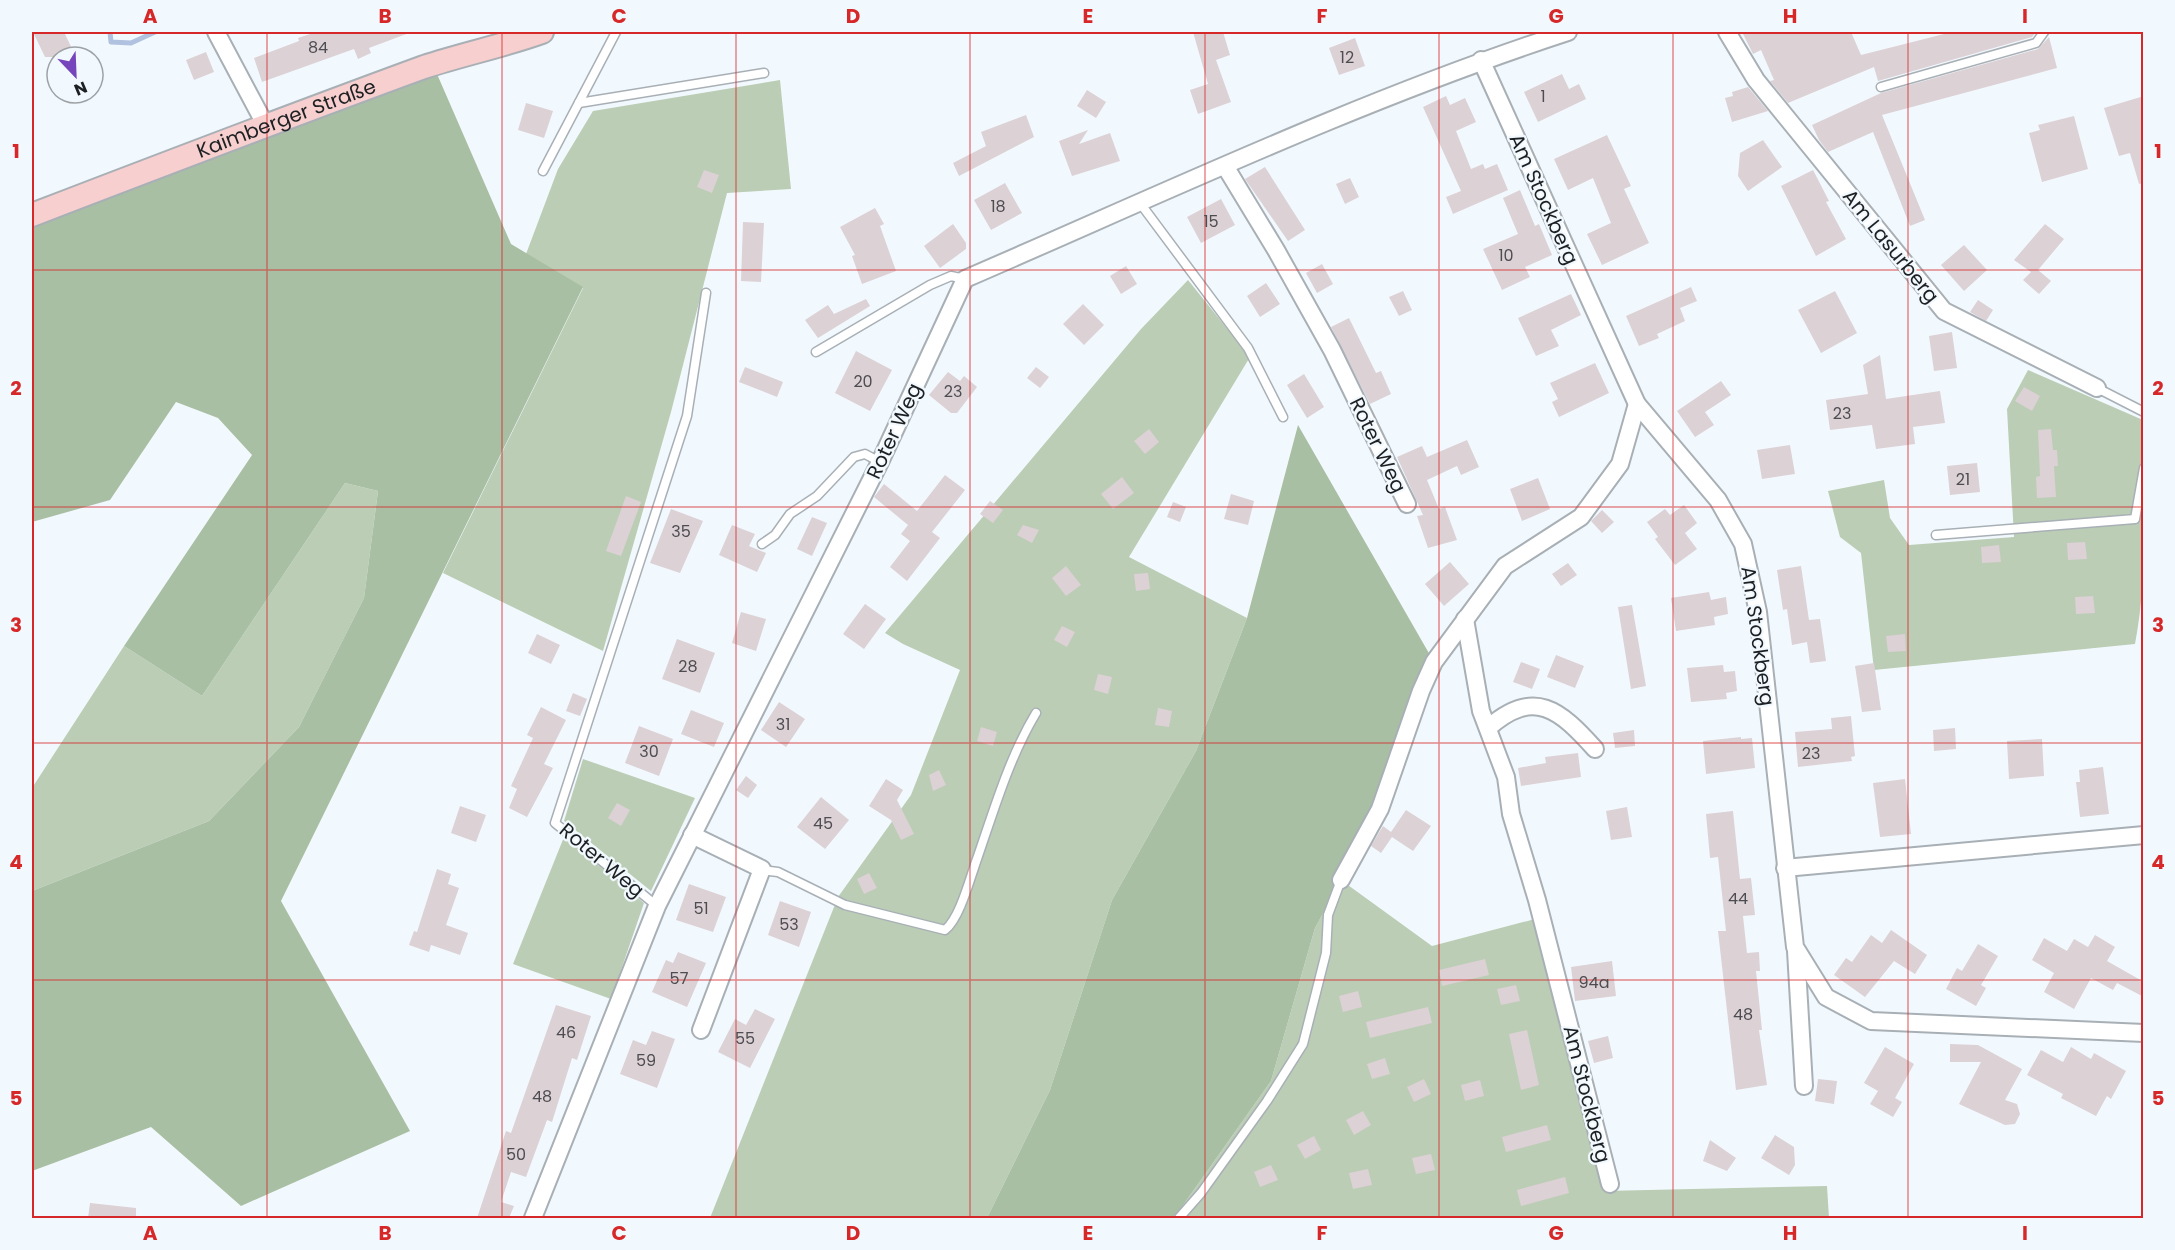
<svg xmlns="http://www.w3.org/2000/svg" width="2175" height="1250" font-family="Poppins,sans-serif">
	<rect width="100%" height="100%" fill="#f2f9fe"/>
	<g fill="#bbcdb5">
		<path d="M780,80L791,189L727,193L671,412L603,651L443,573L583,288L526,254L558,169L593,111Z"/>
		<path d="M1188,280L1250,357L1129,557L1247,618L1196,751L1112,900L1050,1090L987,1218H710L838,897L911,795L960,670L903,644L885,633L1141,329Z"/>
		<path d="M2028,370L2143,420C2143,494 2149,571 2135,644L1874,670L1861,553L1840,537L1828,491L1884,480L1890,518L1909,545L2014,537L2007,409Z"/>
		<path d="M345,483L378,491L364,598L299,727L209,821L32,891V788L124,646L202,696Z"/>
		<path d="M583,759L695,798L651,891L564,821Z"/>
		<path d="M564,837L644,903L611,999L513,964Z"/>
		<path d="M1341,880L1432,946L1535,919L1604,1191L1827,1186L1829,1218H1174L1271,1081L1315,928Z"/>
	</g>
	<g fill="#a9bfa3">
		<path d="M437,74L511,244L583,287L281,901L410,1131L241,1206L151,1127L32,1171V891L209,821L299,727L364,598L378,491L345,483L202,696L124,646L252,455L218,418L176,402L110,500L32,522V226L247,142Z"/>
		<path d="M1298,425L1434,662L1380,809L1315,928L1271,1081L1174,1218H987L1050,1090L1112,900L1196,751L1247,618Z"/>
	</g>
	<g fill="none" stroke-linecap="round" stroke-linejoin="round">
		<path stroke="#b0c2df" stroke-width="5" d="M110,32L111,42L131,43L155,32"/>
	</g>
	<g fill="#dcd1d5">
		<path d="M33,32H64L76,57H45Z"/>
		<path d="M316,32H409V33L369,48L371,53L358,59L354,49L262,82L254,58L299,41L298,38Z"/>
		<path d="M1193,32H1223L1230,55L1216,60L1231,102L1198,114L1190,90L1208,84Z"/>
		<path d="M1742,32H1851L1861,55L1952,32H2036L2032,37L1878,81L1874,67L1788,103L1770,81L1774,80L1761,50L1753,54Z"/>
		<path d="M2049,37L2057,68L1882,115L1925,220L1910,226L1873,132L1828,152L1819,140L1812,125L1881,93L2038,49Z"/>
		<path d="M1355,38L1365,66L1339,75L1329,48Z"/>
		<path d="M206,52L214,72L194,80L186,60Z"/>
		<path d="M1562,74L1569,89L1579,84L1586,99L1538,122L1524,92Z"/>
		<path d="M1748,87L1768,111L1732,122L1725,98L1733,96L1732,92Z"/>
		<path d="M1087,90L1106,102L1096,118L1077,106Z"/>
		<path d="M1446,96L1450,105L1465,98L1476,122L1456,131L1471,169L1483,164L1485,169L1497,164L1508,190L1453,214L1446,197L1461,191L1423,107Z"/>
		<path d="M2144,96V183L2139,184L2130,153L2119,156L2104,108Z"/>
		<path d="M526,103L553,111L544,138L518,130Z"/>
		<path d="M1026,115L1034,137L959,176L953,163L986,146L981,132Z"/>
		<path d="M2074,116L2088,169L2042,182L2029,133L2040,130L2038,125Z"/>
		<path d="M1088,130L1079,144L1110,133L1120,161L1072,176L1059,141Z"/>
		<path d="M1607,135L1631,186L1624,189L1649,243L1602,265L1587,234L1611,223L1593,178L1568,190L1554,159Z"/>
		<path d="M1763,140L1782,167L1748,191L1738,176L1740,153Z"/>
		<path d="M1265,167L1305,230L1288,241L1245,179Z"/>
		<path d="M704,170L719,175L712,193L697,187Z"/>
		<path d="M1813,170L1829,201L1826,202L1846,239L1816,256L1781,186Z"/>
		<path d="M1350,178L1359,197L1345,204L1336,184Z"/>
		<path d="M1005,183L1022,213L991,230L974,200Z"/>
		<path d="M1520,190L1535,226L1539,224L1552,255L1525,267L1530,277L1502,290L1483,249L1518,234L1503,198Z"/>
		<path d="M1221,199L1235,225L1201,243L1187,217Z"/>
		<path d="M875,208L884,224L880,226L896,271L862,284L852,256L855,255L840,227Z"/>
		<path d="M743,222L764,223L761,282L741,281Z"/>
		<path d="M953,224L966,243V249L940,268L924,246Z"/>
		<path d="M2045,224L2064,239L2038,270L2051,281L2039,294L2023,280L2031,272L2014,260Z"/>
		<path d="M1964,245L1987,270L1964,291L1941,265Z"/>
		<path d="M1322,264L1333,284L1317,293L1306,273Z"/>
		<path d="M1126,266L1137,284L1121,294L1110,276Z"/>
		<path d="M1266,283L1280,304L1260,317L1247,296Z"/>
		<path d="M1691,287L1697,301L1680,308L1685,321L1657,334L1659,338L1639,346L1626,316Z"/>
		<path d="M1403,291L1412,310L1399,316L1389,297Z"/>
		<path d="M1835,291L1857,333L1821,353L1798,310Z"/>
		<path d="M1571,294L1581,315L1551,330L1559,346L1536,356L1518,318Z"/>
		<path d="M866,299L870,306L818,338L805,320L828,305L834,314Z"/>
		<path d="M1978,300L1993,310L1986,321L1970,312Z"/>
		<path d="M1083,304L1104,325L1084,345L1063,324Z"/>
		<path d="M1349,318L1376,373L1381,371L1391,394L1370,404L1331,327Z"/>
		<path d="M1952,332L1957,368L1934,371L1929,336Z"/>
		<path d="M856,351L892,370L870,411L835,393Z"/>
		<path d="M1880,355L1886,399L1940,391L1945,423L1913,427L1915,444L1876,449L1872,425L1830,430L1826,400L1868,394L1863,365Z"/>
		<path d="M1595,363L1609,393L1559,417L1552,402L1558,399L1550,383Z"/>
		<path d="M745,367L783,382L777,397L739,382Z"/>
		<path d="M1036,367L1049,377L1040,388L1027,378Z"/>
		<path d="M948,372L960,381L964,376L977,387L957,413H951L929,395Z"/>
		<path d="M1304,374L1324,407L1307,418L1287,385Z"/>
		<path d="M1721,381L1731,395L1705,412L1714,425L1695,437L1677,411Z"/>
		<path d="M2024,387L2040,396L2032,411L2015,401Z"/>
		<path d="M1149,429L1159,442L1145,454L1134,441Z"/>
		<path d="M2051,429L2053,450H2057L2058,466H2054L2056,497L2037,498L2036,477L2040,476L2038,430Z"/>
		<path d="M1467,440L1479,467L1461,475L1457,466L1427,480L1439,509L1445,507L1457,540L1428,548L1417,516L1423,515L1397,457L1422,446L1427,457Z"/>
		<path d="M1790,445L1795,474L1762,479L1757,450Z"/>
		<path d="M1977,463L1980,492L1950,495L1947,466Z"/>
		<path d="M945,475L965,490L932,532L940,538L907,581L890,567L910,541L901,534L908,525L874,497L884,484L917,511Z"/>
		<path d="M1122,477L1134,493L1113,509L1101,494Z"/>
		<path d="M1538,478L1550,509L1522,521L1510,489Z"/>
		<path d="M1231,494L1254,501L1248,525L1224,519Z"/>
		<path d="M626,496L641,502L621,556L606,551Z"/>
		<path d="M990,501L1003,510L993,523L980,514Z"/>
		<path d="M1173,502L1186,507L1180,522L1167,517Z"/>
		<path d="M1684,505L1697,523L1685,533L1697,549L1675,565L1655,539L1658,537L1647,522L1665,509L1670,515Z"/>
		<path d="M671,509L703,521L680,573L650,563Z"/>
		<path d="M1602,510L1614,522L1602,533L1591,521Z"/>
		<path d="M812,517L827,523L812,556L797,549Z"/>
		<path d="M732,525L755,534L749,546L766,553L757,572L719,555Z"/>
		<path d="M1023,525L1039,530L1032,543L1017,535Z"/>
		<path d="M2085,542L2087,559L2068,560L2067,543Z"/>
		<path d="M1999,545L2001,562L1982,563L1981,547Z"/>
		<path d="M1450,562L1469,584L1444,606L1425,584Z"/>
		<path d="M1568,563L1577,575L1561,586L1552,574Z"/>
		<path d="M1066,566L1081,585L1066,596L1052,578Z"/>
		<path d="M1801,566L1809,620L1820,619L1826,661L1810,663L1807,642L1792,645L1787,609L1783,610L1777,570Z"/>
		<path d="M1148,573L1150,589L1136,591L1134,574Z"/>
		<path d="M1709,592L1711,600L1726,597L1728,614L1714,617L1715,625L1676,631L1671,598Z"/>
		<path d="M2093,596L2095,613L2076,614L2075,597Z"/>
		<path d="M865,604L886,619L864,649L843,634Z"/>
		<path d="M1632,605L1646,686L1631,689L1618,607Z"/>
		<path d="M741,612L766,619L756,651L732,643Z"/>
		<path d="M1062,626L1075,632L1067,647L1054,640Z"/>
		<path d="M537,634L560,645L551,664L528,653Z"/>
		<path d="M1905,634L1906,651L1888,652L1886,636Z"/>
		<path d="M677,639L715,653L700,693L662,679Z"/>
		<path d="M1556,655L1584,666L1575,688L1547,677Z"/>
		<path d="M1521,662L1540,669L1532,689L1513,682Z"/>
		<path d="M1874,663L1881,710L1862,712L1855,666Z"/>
		<path d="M1723,665L1724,672L1735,671L1737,691L1726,693L1727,699L1691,702L1687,668Z"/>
		<path d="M1098,674L1112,677L1108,694L1094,690Z"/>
		<path d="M573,693L587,699L580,716L566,711Z"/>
		<path d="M779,702L805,719L786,747L761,730Z"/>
		<path d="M541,707L566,720L544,764L553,768L527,817L509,808L517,789L511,786L533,738L527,735Z"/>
		<path d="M1158,708L1172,711L1169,727L1155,725Z"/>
		<path d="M691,710L724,723L714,747L681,734Z"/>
		<path d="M1851,716L1855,756L1851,757L1852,761L1798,767L1795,732L1832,729L1831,718Z"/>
		<path d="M639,726L673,739L659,776L625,763Z"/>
		<path d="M981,727L997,732L993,746L977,741Z"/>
		<path d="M1955,728L1956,749L1934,751L1933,730Z"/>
		<path d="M1634,730L1635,746L1615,748L1613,733Z"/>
		<path d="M1741,737V739L1752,738L1755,768L1706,774L1703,741Z"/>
		<path d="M2042,739L2044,776L2009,779L2007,741Z"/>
		<path d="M1578,753L1581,777L1521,786L1518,768L1546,763L1545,757Z"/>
		<path d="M2103,767L2109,814L2080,817L2076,782H2080L2079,770Z"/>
		<path d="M939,770L946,785L933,791L929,775Z"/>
		<path d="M746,776L757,785L748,798L736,790Z"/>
		<path d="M886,779L903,790L897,800L914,834L901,840L891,820L869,806Z"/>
		<path d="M1905,779L1911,834L1880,837L1873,783Z"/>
		<path d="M821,797L849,820L825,849L797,827Z"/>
		<path d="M617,803L630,810L621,826L608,818Z"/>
		<path d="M460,806L486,815L476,842L451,833Z"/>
		<path d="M1627,807L1632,837L1611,840L1606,811Z"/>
		<path d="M1406,810L1431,826L1413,851L1392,837L1381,853L1371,846L1383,826L1391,832Z"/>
		<path d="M1733,811L1740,879L1751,878L1755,915L1743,916L1747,953L1759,952L1760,971H1756L1762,1030H1759L1767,1085L1736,1090L1718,931H1726L1718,857L1710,858L1706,814Z"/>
		<path d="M437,869L451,874L448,884L459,888L446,925L468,933L460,955L431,945L429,952L409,945L414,931L417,932Z"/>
		<path d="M869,873L877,888L864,894L857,879Z"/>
		<path d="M689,884L726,897L713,932L676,920Z"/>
		<path d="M780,901L811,912L799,947L768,935Z"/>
		<path d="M1891,930L1927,955L1915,974L1894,961L1865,997L1834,975L1846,958L1852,962L1871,935L1882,943Z"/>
		<path d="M2095,935L2115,947L2107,961L2144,982V997L2117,983L2113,990L2091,978L2074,1009L2044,992L2054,973L2032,960L2044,938L2067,951L2074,939L2088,947Z"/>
		<path d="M1978,944L1998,956L1981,985L1986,988L1976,1006L1946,989L1957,968L1962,971Z"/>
		<path d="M678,952L706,963L687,1007L652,992L666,960L673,963Z"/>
		<path d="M1485,959L1489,975L1442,986L1439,970Z"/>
		<path d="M1612,961L1616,996L1575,1001L1571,967Z"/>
		<path d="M1516,985L1520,1001L1501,1005L1497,989Z"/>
		<path d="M1358,991L1362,1007L1343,1012L1339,996Z"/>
		<path d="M556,1005L591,1016L577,1060L572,1058L552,1122L547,1120L526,1177L511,1172L501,1202L514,1206L509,1218H477L506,1131L511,1133Z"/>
		<path d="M1428,1007L1432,1023L1370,1038L1366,1022Z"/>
		<path d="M755,1009L775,1019L750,1068L718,1052L735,1019L746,1025Z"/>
		<path d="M1527,1030L1539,1085L1521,1090L1509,1034Z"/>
		<path d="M652,1031L675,1039L657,1088L620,1074L633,1040L646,1045Z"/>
		<path d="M1608,1036L1613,1058L1594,1063L1588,1041Z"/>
		<path d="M1950,1044L1978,1045L2022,1069L2005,1100L2017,1104L2020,1114L2015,1124L2005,1125L1959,1104L1981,1062H1950Z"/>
		<path d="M1885,1047L1914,1064L1895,1098L1902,1102L1893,1117L1870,1104L1878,1091L1864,1083Z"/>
		<path d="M2071,1047L2091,1059L2094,1053L2126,1071L2111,1099L2107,1096L2096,1116L2061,1098L2063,1094L2027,1075L2041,1050L2063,1062Z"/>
		<path d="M1385,1058L1390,1074L1372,1079L1367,1064Z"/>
		<path d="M1424,1079L1431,1094L1414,1102L1407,1087Z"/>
		<path d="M1818,1079L1837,1081L1834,1104L1815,1101Z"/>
		<path d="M1480,1080L1484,1096L1465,1101L1461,1085Z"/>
		<path d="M1363,1111L1371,1125L1354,1135L1346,1120Z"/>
		<path d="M1547,1125L1551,1140L1506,1152L1502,1137Z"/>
		<path d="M1775,1135L1794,1147L1795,1165L1789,1175L1761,1158Z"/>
		<path d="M1314,1136L1321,1150L1305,1159L1297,1145Z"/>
		<path d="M1710,1140L1736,1158L1727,1171L1703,1161Z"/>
		<path d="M1431,1154L1435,1170L1416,1174L1412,1158Z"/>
		<path d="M1271,1165L1278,1180L1260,1187L1254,1172Z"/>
		<path d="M1368,1169L1372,1185L1353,1189L1349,1173Z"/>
		<path d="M1565,1177L1569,1193L1521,1206L1517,1190Z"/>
		<path d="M90,1203L136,1208V1218H88Z"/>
	</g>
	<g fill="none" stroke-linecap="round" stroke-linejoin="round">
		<g stroke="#a8b0b6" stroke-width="11">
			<g id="lane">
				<path d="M1881,87L2036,43L2044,32"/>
				<path d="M579,103L764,73"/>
				<path d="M543,171L616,32"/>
				<path d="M1140,203L1248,348L1283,417"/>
				<path d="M816,352L930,285L951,276L965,279"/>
				<path d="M2097,388L2144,412"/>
				<path d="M1936,535L2135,519L2144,468"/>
				<path d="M762,544L775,535L790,514L817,496L854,457L865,454L880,462"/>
				<path d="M761,870L778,872L845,905L945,930C960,918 970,878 977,859C994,810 1009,758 1036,713"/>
				<path d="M657,906L555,823L687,416L706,293"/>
				<path d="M1179,1218L1201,1193L1267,1101L1303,1044L1326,953L1328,915L1341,880"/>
			</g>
		</g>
		<g stroke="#a8b0b6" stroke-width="20">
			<g id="street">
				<path d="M216,32L266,126"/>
				<path d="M1727,32L1756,80L1944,311L2097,388"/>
				<path d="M1481,60L1637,404L1718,500L1743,544L1758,612L1795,947L1826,997L1871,1021L2144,1033"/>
				<path d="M1225,166L1276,250L1332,350L1407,504"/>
				<path d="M1465,619L1481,711L1506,777L1511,814L1537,900L1610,1184"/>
				<path d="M1488,728C1534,687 1560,710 1595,749"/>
				<path d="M692,835L762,869L701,1030"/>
				<path d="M1785,868L2144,835"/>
				<path d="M1341,880L1380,809L1421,691L1434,662L1505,566L1581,517L1620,464L1637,404"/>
				<path d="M1796,951L1804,1086"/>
				<path d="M533,1218L657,906L880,462L965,279C1164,193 1362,99 1568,32"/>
			</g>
		</g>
		<g stroke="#a8b0b6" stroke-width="26">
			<g id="secondary">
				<path id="s1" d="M32,215C162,165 293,115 424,67C463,54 503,46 542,32"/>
			</g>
		</g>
		<use href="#lane" stroke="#fff" stroke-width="8"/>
		<use href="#street" stroke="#fff" stroke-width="16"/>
		<use href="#secondary" stroke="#f7cfce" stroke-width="22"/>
	</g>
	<path fill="none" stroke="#d62828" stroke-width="1.5" stroke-opacity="0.55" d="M267,32V1218M502,32V1218M736,32V1218M970,32V1218M1205,32V1218M1439,32V1218M1673,32V1218M1908,32V1218M32,270H2144M32,507H2144M32,743H2144M32,980H2144"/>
	<g text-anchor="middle" stroke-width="4.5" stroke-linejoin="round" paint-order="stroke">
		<g font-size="16" fill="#4d4c50">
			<text x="318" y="53">84</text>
			<text x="1347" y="63">12</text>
			<text x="1543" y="102">1</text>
			<text x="998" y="212">18</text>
			<text x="1211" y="227">15</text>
			<text x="1506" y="261">10</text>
			<text x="863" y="387">20</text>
			<text x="953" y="397">23</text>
			<text x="1842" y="419">23</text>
			<text x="1963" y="485">21</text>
			<text x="681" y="537">35</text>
			<text x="688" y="672">28</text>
			<text x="783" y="730">31</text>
			<text x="649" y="757">30</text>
			<text x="1811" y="759">23</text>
			<text x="823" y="829">45</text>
			<text x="1738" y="904">44</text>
			<text x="701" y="914">51</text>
			<text x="789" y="930">53</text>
			<text x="679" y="984">57</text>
			<text x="1594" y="988">94a</text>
			<text x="1743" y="1020">48</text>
			<text x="566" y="1038">46</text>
			<text x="745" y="1044">55</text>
			<text x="646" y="1066">59</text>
			<text x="542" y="1102">48</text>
			<text x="516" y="1160">50</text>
		</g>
		<g font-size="20" fill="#1d2023" stroke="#f2f9fe">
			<text dy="7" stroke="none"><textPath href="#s1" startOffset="272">Kaimberger Straße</textPath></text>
			<text transform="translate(1544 199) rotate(66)" y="7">Am Stockberg</text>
			<text transform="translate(1891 246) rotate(51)" y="7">Am Lasurberg</text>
			<text transform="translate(894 431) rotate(-65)" y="7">Roter Weg</text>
			<text transform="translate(1378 445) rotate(64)" y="7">Roter Weg</text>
			<text transform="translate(1758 636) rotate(82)" y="7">Am Stockberg</text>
			<text transform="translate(602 860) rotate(40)" y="7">Roter Weg</text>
			<text transform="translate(1587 1094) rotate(76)" y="7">Am Stockberg</text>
		</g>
	</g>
	<rect width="2175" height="1250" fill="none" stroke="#f2f9fe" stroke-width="66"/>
	<g transform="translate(75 75) rotate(157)"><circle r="28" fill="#f2f9fe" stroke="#9da2a6" stroke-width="1.5"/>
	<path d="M0-4.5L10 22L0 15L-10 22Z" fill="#7645bc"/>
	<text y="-9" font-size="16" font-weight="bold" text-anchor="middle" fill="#1d2023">N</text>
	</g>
	<rect x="33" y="33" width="2109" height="1184" fill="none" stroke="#d62828" stroke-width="2"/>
	<g font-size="20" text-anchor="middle" font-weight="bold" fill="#d62828">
		<text x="150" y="23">A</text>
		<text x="385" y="23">B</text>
		<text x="619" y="23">C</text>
		<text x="853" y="23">D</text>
		<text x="1088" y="23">E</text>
		<text x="1322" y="23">F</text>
		<text x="1556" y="23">G</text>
		<text x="1790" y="23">H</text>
		<text x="2025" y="23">I</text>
		<text x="16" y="158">1</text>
		<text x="2158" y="158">1</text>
		<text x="16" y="395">2</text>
		<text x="2158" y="395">2</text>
		<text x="16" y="632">3</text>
		<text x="2158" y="632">3</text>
		<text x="16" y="869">4</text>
		<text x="2158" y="869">4</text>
		<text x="16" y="1105">5</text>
		<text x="2158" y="1105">5</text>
		<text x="150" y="1240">A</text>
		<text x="385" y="1240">B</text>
		<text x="619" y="1240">C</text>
		<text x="853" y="1240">D</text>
		<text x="1088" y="1240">E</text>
		<text x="1322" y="1240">F</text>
		<text x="1556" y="1240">G</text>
		<text x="1790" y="1240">H</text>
		<text x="2025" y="1240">I</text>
	</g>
</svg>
